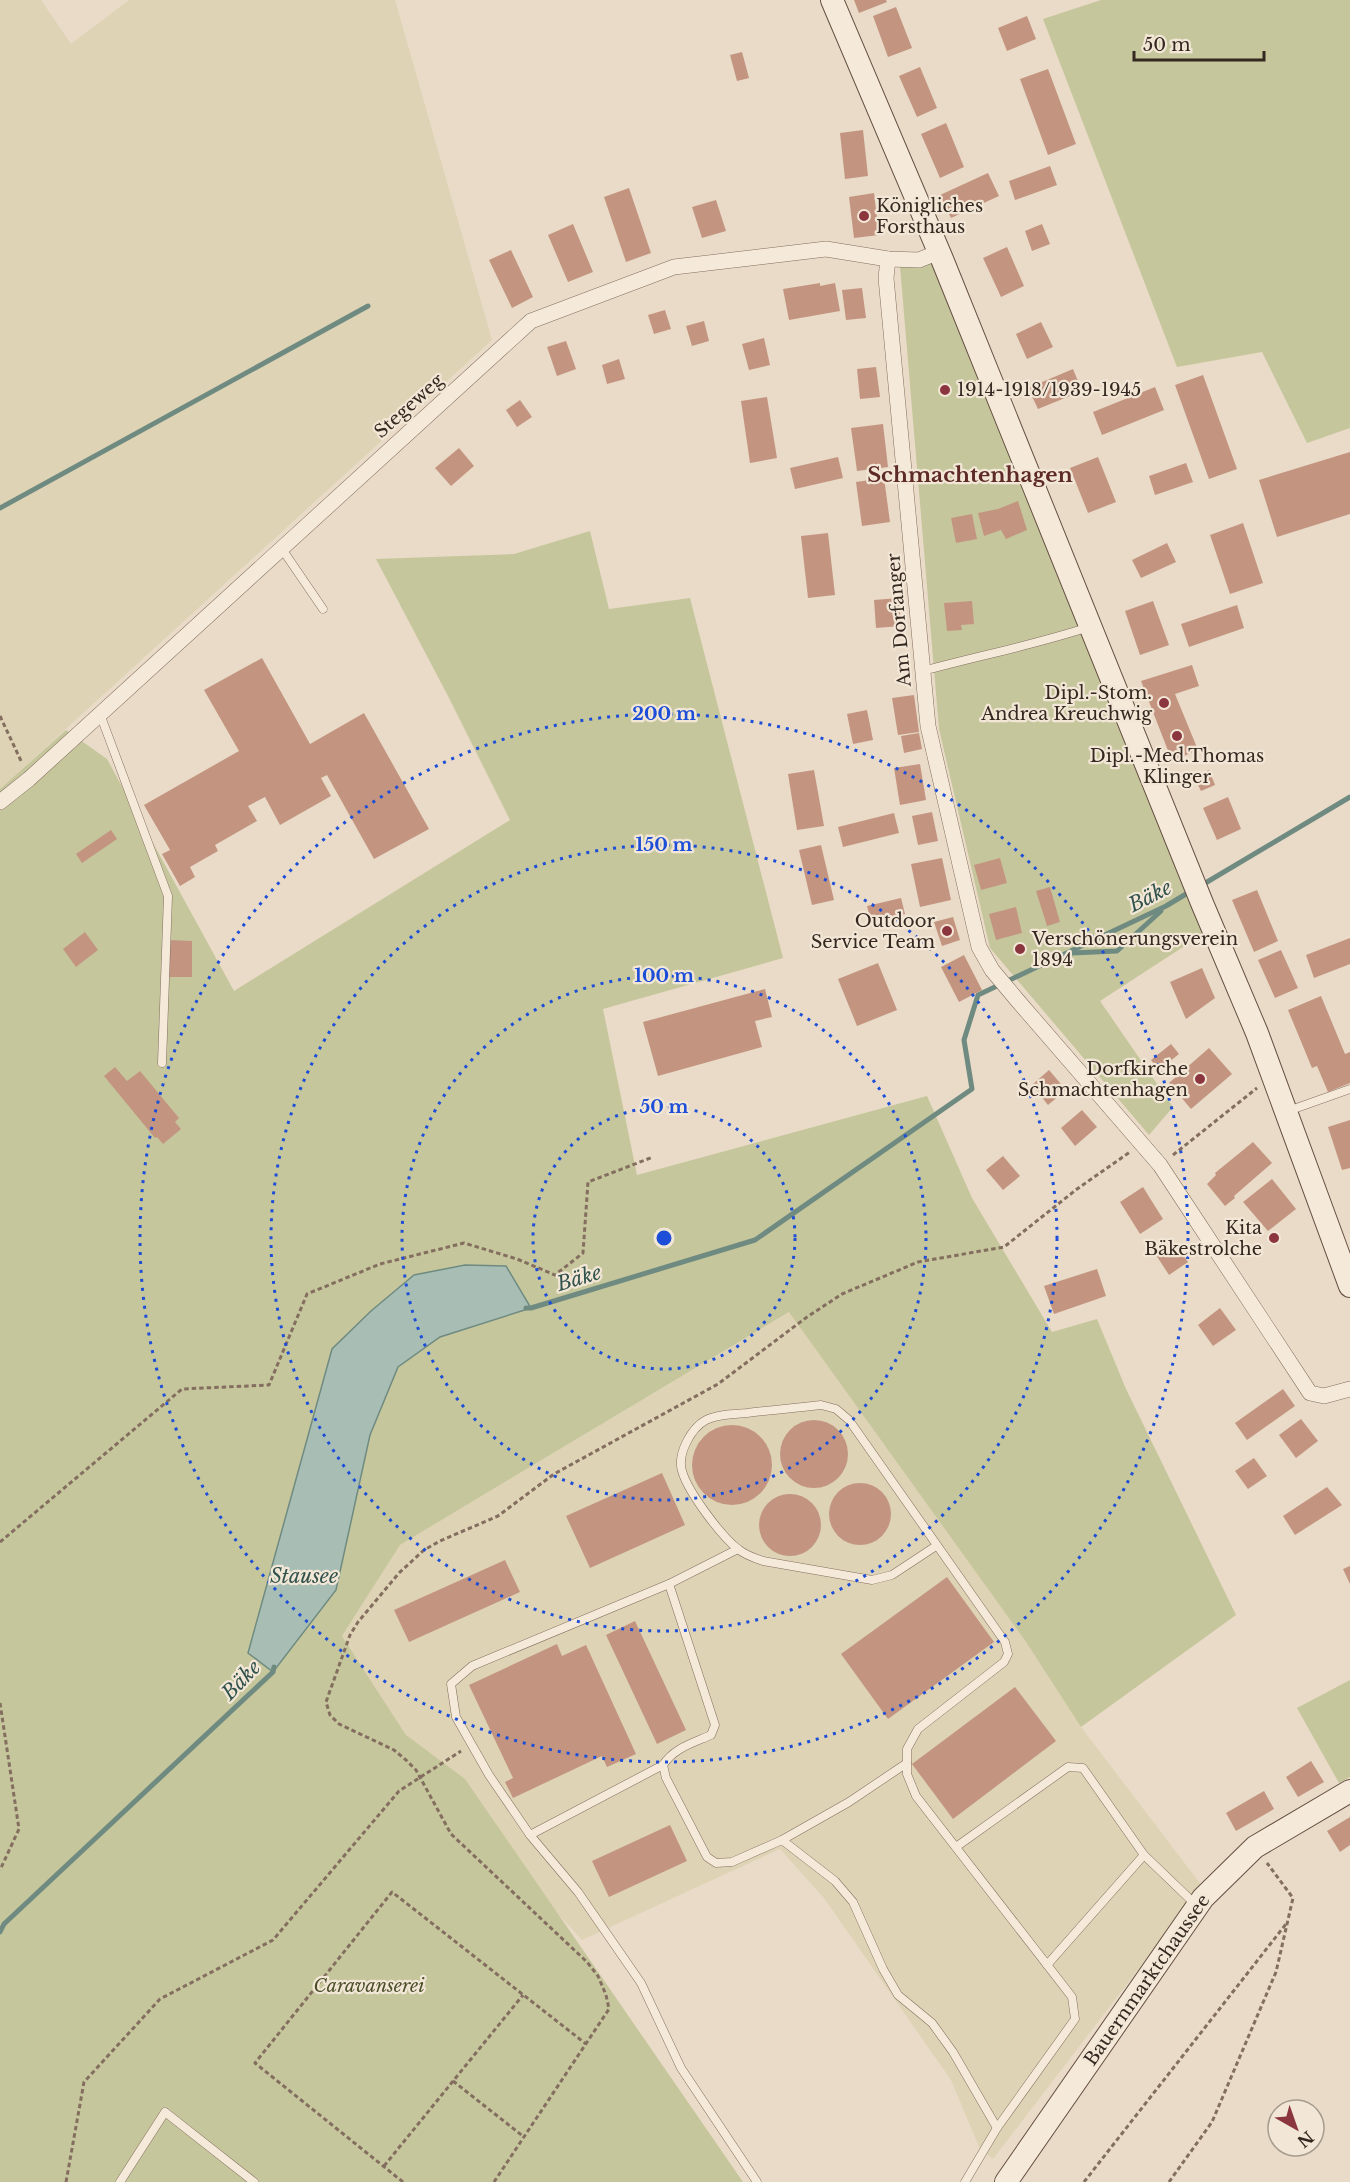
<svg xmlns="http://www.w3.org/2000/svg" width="1350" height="2182" font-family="'Libre Baskerville',serif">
	<rect width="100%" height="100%" fill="#e9dbc7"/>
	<g fill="#ded3b5">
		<path d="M0,0H41L71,44L129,0H395L492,340L0,789Z"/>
		<path d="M790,1312L1026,1642L1081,1727L1202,1886L993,2159L980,2149L951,2080L824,1898L780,1849L582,1940L434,1778L342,1636L400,1545Z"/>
	</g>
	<g fill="#c6c69c" fill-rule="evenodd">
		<path d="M1101,0H1350V428L1307,443L1262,352L1177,367L1043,19Z"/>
		<path d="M932,261L1203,934L1100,1001L1173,1107L1149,1135L990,948L939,729L900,266Z"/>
		<path d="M590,531L609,609L690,598L783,958L603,1009L637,1175L927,1096L972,1198L1052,1332L1097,1319L1126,1389L1236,1615L1081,1727L1026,1642L789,1312L400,1545L342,1636L406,1735L465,1779L743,2182H0V789L66,730L107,759L234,991L510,820L448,696L376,559L514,554ZM408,1279L531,1308L440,1337L398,1367L370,1435L351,1518L332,1349L371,1311Z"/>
		<path d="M1350,1680V1777L1339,1783L1297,1708Z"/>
	</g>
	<path fill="#a8beb5" stroke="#6f8b81" stroke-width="1.5" d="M465,1265L506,1266L531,1308L440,1337L398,1367L370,1435L336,1590L273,1672L248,1653L332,1349L371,1311L414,1275Z"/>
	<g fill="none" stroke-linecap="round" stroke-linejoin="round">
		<g stroke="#6f8b81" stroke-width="5">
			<path d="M0,508L368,306"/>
			<path d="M1202,885L1350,797"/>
			<path d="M1072,953L1117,951L1161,911"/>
			<path d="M526,1308H531L755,1240L972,1089L964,1040L978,995L1166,906L1191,891"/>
			<path d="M0,1932L4,1924L273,1672L274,1667"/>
		</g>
	</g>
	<g fill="#c39581">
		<path d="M854,0H886L887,2L859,13Z"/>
		<path d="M896,7L912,48L888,57L873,16Z"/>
		<path d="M1027,16L1036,39L1007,51L998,28Z"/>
		<path d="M742,52L749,78L737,81L730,55Z"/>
		<path d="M920,67L937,108L917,117L899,76Z"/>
		<path d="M1048,69L1076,144L1048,155L1020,79Z"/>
		<path d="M946,123L964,167L940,178L921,134Z"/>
		<path d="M863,130L868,176L845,179L840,133Z"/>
		<path d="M1050,166L1057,185L1015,200L1009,181Z"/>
		<path d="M988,173L999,196L951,218L940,195Z"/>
		<path d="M629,188L651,253L626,262L604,197Z"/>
		<path d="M874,193L879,235L854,238L849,197Z"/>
		<path d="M716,200L726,231L702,238L692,207Z"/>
		<path d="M573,224L593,272L568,282L548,235Z"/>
		<path d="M1042,224L1050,244L1032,251L1025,231Z"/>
		<path d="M1007,247L1024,286L1001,297L983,258Z"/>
		<path d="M511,250L533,297L512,308L489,260Z"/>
		<path d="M820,283V286L835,283L840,311L789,320L783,289Z"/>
		<path d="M862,288L866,318L846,320L842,290Z"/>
		<path d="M665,310L671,329L654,334L648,315Z"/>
		<path d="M704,321L709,341L692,346L686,326Z"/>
		<path d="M1041,322L1053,347L1027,359L1016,334Z"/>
		<path d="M764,338L770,365L749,370L742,344Z"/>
		<path d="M566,341L576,369L557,376L547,347Z"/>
		<path d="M619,359L625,379L607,384L602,365Z"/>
		<path d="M876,367L880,397L860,399L857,369Z"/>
		<path d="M1073,369L1082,391L1038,409L1028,388Z"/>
		<path d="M1203,375L1237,469L1209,479L1175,385Z"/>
		<path d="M1155,387L1164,410L1102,435L1093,412Z"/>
		<path d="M767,397L777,458L750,463L741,401Z"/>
		<path d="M520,400L532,417L517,427L506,410Z"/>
		<path d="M883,424L888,467L857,471L851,428Z"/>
		<path d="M459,448L474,466L451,486L435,468Z"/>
		<path d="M1350,452V514L1277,537L1259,480Z"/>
		<path d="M838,457L843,478L795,489L790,468Z"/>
		<path d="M1098,457L1116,502L1088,513L1070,468Z"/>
		<path d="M1186,463L1193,482L1155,495L1149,476Z"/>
		<path d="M884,478L890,522L862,526L856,482Z"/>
		<path d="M1018,501L1027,530L1006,539L1001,530L984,536L978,513L998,509Z"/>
		<path d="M972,514L977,539L956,543L951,518Z"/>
		<path d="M1243,523L1263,583L1230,594L1210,535Z"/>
		<path d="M828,533L835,595L808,598L801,536Z"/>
		<path d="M1167,543L1176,562L1141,578L1132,560Z"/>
		<path d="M899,598L901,626L876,628L874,600Z"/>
		<path d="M972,601L974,624L961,625L962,630L947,631L944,603Z"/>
		<path d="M1153,601L1169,645L1140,655L1125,611Z"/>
		<path d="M1237,605L1244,628L1189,647L1181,624Z"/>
		<path d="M262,658L310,744L364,713L429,829L374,859L327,775L321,778L331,796L280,825L265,797L248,806L257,821L215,845L218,851L190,867L195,877L180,886L162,854L170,850L144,805L239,751L204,690Z"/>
		<path d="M1192,665L1199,686L1175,694L1198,750L1172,761L1141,681Z"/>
		<path d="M914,695L919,732L898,735L892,698Z"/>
		<path d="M867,710L873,740L853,744L847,714Z"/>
		<path d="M919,733L922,749L904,753L901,736Z"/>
		<path d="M920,764L926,800L900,805L894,768Z"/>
		<path d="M814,770L824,826L797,830L788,774Z"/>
		<path d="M1209,770L1215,785L1201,791L1194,777Z"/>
		<path d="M1228,797L1241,829L1217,840L1203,808Z"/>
		<path d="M932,812L938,841L918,845L912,816Z"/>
		<path d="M894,813L899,833L843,847L838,827Z"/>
		<path d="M111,830L117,839L82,863L76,854Z"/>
		<path d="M821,845L834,900L812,905L799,850Z"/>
		<path d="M942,858L951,900L920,907L911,864Z"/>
		<path d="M1000,858L1007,883L981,890L974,865Z"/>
		<path d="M1050,887L1060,922L1047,926L1036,891Z"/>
		<path d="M1257,890L1278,941L1254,952L1232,900Z"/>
		<path d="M901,898L905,914L871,922L867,906Z"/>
		<path d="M1016,907L1022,933L996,940L989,914Z"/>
		<path d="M953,917L960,940L942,946L934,922Z"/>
		<path d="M85,932L98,950L76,967L63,949Z"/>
		<path d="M1350,938V964L1314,978L1306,955Z"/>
		<path d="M169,940L192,941V977H169Z"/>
		<path d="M1281,950L1298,988L1275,998L1258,960Z"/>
		<path d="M964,955L982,990L959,1002L941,967Z"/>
		<path d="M878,963L897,1010L857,1026L838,979Z"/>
		<path d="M1202,968L1215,998L1186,1019L1170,982Z"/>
		<path d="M765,989L772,1017L755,1021L762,1047L658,1076L643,1022Z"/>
		<path d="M1321,996L1345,1054L1350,1052V1083L1328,1092L1317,1066L1312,1068L1288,1010Z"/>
		<path d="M1171,1044L1179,1054L1159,1070L1151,1060Z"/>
		<path d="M1209,1048L1232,1074L1191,1109L1169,1083Z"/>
		<path d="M115,1067L127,1081L140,1071L179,1118L175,1122L181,1129L163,1144L157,1137L155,1138L104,1076Z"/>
		<path d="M1049,1070L1066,1090L1048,1105L1032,1085Z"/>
		<path d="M1082,1110L1097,1127L1075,1146L1061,1128Z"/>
		<path d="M1350,1120V1168L1342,1170L1328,1127Z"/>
		<path d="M1253,1142L1272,1163L1234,1196L1235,1198L1225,1206L1207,1184L1216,1175L1215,1173Z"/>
		<path d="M1003,1156L1020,1176L1003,1190L986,1170Z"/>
		<path d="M1272,1179L1296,1209L1268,1231L1243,1202Z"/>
		<path d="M1143,1187L1163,1219L1140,1234L1120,1202Z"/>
		<path d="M1175,1243L1188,1262L1169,1275L1156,1255Z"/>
		<path d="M1097,1269L1106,1296L1054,1314L1044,1286Z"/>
		<path d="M1220,1308L1236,1330L1213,1346L1198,1325Z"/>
		<path d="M1283,1389L1295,1406L1247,1440L1235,1423Z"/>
		<path d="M1301,1419L1318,1441L1296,1458L1279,1435Z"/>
		<circle cx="814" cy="1454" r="34"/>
		<circle cx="732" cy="1465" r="40"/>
		<path d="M1254,1458L1267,1476L1248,1489L1235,1471Z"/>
		<path d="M662,1473L685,1525L590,1568L566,1516Z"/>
		<circle cx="860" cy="1514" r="31"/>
		<path d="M1327,1487L1342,1505L1295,1535L1283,1516Z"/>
		<circle cx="790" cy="1525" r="31"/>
		<path d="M505,1560L520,1592L409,1642L394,1610Z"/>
		<path d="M1350,1566V1584L1343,1569Z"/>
		<path d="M947,1577L994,1642L888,1719L841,1654Z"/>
		<path d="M635,1621L686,1730L657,1744L606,1635Z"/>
		<path d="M557,1644L562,1656L586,1645L636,1754L607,1767L602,1756L513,1798L505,1782L513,1778L469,1685Z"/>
		<path d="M1015,1687L1056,1741L953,1819L912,1764Z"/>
		<path d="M1311,1761L1324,1782L1298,1797L1286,1777Z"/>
		<path d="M1264,1791L1274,1809L1236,1831L1226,1813Z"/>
		<path d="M1350,1817V1845L1340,1852L1327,1831Z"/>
		<path d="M670,1825L687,1861L609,1897L592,1861Z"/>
	</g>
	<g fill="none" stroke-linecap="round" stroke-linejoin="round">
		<g stroke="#836e5f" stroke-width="9">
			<g id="service">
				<path d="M282,549L323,609"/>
				<path d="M923,671C978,656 1034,645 1089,627"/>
				<path d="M100,714L168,896L162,1063"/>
				<path d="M1288,1111L1350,1089"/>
				<path d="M936,1546L892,1575L872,1580L763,1561C754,1558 745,1555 738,1549C721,1536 688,1492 682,1471C677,1454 691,1428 706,1420C718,1414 734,1414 747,1413C772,1410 796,1408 821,1405L836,1409L849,1420L1005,1642L1008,1654L1004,1662L918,1729L907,1749V1774L916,1796L1072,1997L1075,2019L997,2128L965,2182"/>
				<path d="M738,1549L669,1584L472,1666L451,1684L456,1717L489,1775L530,1835L578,1892L641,1983L681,2068L757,2182"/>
				<path d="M669,1584L715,1725L711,1735C693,1743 674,1748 663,1765L666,1778L707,1857L716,1863L732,1862L782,1840L849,1802L907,1763"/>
				<path d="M530,1835L663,1765"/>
				<path d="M782,1840L835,1881L853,1902L883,1969L898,1995L932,2023L953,2052L997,2128"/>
				<path d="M956,1847L1068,1767L1083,1768L1144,1855L1047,1965"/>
				<path d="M1144,1855L1195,1904"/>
				<path d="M120,2182L165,2112L254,2182"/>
			</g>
		</g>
		<g stroke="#836e5f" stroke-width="16">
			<g id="minor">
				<path d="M888,259L886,278L928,726L979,947L992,970L1018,1001L1160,1165L1310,1393L1324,1396L1350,1389"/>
				<path d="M0,802L29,779L531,321L674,267L826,249L888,259L919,260L939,252"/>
			</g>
		</g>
		<g stroke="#654f42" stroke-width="24">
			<g id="secondary">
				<path d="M832,0L942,259L1202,903L1257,1033L1350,1286"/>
				<path d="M1006,2182L1203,1898L1255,1847L1350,1791"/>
			</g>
		</g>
		<g stroke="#836e5f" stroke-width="3" stroke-dasharray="4.5 3" stroke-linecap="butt">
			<path d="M0,716L22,763"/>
			<path d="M1173,1155L1257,1088"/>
			<path d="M0,1542L182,1389L269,1385L307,1294L380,1264L464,1243L517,1259L555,1275L583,1253L588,1182L653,1157"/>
			<path d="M0,1703L19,1829L0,1870"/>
			<path d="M453,2081L524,2137"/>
			<path d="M384,2166L523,1995"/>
			<path d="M66,2182L84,2082L160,1999L273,1940L399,1791L461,1751"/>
			<path d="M403,2182L255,2063L392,1892L586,2044"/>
			<path d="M494,2182L609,2009L606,1995L598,1976L587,1962L451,1834L416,1770L406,1760L394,1750L339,1724L330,1715L326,1702L350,1635L358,1622L399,1573L424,1550L440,1541L498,1516L554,1474L718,1384L807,1317L842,1294L918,1262L1004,1247L1077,1189L1130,1152"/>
			<path d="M1084,2182L1286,1924"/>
			<path d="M1169,2182L1212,2122L1276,1972L1293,1898L1267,1863"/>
		</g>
		<use href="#service" stroke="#f5eada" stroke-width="8"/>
		<use href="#minor" stroke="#f5eada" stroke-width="15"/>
		<use href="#secondary" stroke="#f5eada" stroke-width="22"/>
	</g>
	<g fill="none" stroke="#1d4ed8" stroke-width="3" stroke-dasharray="3 6">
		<circle cx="664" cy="1238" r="131"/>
		<circle cx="664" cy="1238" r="262"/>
		<circle cx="664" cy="1238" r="393"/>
		<circle cx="664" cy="1238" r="524"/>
	</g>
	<g fill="#8b353f" stroke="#f2e7d6" stroke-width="2">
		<circle cx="864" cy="216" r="6"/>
		<circle cx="945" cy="390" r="6"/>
		<circle cx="1164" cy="703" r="6"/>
		<circle cx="1177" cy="736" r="6"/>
		<circle cx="947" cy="931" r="6"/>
		<circle cx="1020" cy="949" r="6"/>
		<circle cx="1200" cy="1079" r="6"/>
		<circle cx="1274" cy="1238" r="6"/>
	</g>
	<g text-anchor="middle" stroke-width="4.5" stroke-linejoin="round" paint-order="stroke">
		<g font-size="18" fill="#352820" stroke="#f2e7d6" text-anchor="end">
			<text x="876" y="212" text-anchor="start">Königliches<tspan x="876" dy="21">Forsthaus</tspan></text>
			<text x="957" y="396" text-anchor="start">1914-1918/1939-1945</text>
			<text x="1152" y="699">Dipl.-Stom.<tspan x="1152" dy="21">Andrea Kreuchwig</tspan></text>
			<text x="1177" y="762" text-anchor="middle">Dipl.-Med.Thomas<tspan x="1177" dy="21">Klinger</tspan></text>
			<text x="935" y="927">Outdoor<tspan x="935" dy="21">Service Team</tspan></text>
			<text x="1032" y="945" text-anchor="start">Verschönerungsverein<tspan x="1032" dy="21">1894</tspan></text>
			<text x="1188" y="1075">Dorfkirche<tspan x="1188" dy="21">Schmachtenhagen</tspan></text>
			<text x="1262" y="1234">Kita<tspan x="1262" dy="21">Bäkestrolche</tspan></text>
		</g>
		<g font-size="18" fill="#352820" stroke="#f2e7d6">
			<text transform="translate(409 406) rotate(-42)" y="6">Stegeweg</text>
			<text transform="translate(899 620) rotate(-95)" y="6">Am Dorfanger</text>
			<text transform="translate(1147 1980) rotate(-55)" y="6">Bauernmarktchaussee</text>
		</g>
		<g font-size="18" font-style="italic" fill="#4a4f29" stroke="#f2e7d6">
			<text x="369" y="1992">Caravanserei</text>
		</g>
		<g font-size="20" font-style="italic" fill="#32534d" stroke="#f2e7d6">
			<text transform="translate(1150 896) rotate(-27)" y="7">Bäke</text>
			<text transform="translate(579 1278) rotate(-17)" y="7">Bäke</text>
			<text x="304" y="1583">Stausee</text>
			<text transform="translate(241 1680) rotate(-46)" y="7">Bäke</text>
		</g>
		<g font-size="21" font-weight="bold" fill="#5d2a25" stroke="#f2e7d6">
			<text x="970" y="482">Schmachtenhagen</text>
		</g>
	</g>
	<circle cx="664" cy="1238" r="9" fill="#1d4ed8" stroke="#f2e7d6" stroke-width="3"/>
	<g font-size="18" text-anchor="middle" font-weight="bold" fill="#1d4ed8" stroke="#f2e7d6" stroke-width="4.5" stroke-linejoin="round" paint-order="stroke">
		<text x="664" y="720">200 m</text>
		<text x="664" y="851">150 m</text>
		<text x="664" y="982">100 m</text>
		<text x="664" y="1113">50 m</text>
	</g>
	<g transform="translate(1296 2128) rotate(140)"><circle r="28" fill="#f2e7d6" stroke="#a69b8d" stroke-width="1.5"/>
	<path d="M0-4.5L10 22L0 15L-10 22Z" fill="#8b353f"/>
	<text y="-9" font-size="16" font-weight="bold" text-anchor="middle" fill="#352820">N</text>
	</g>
	<path d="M1134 51v9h130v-9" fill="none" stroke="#352820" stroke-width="3"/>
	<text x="1143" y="51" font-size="18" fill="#352820" stroke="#f2e7d6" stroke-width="4.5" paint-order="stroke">50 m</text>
</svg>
